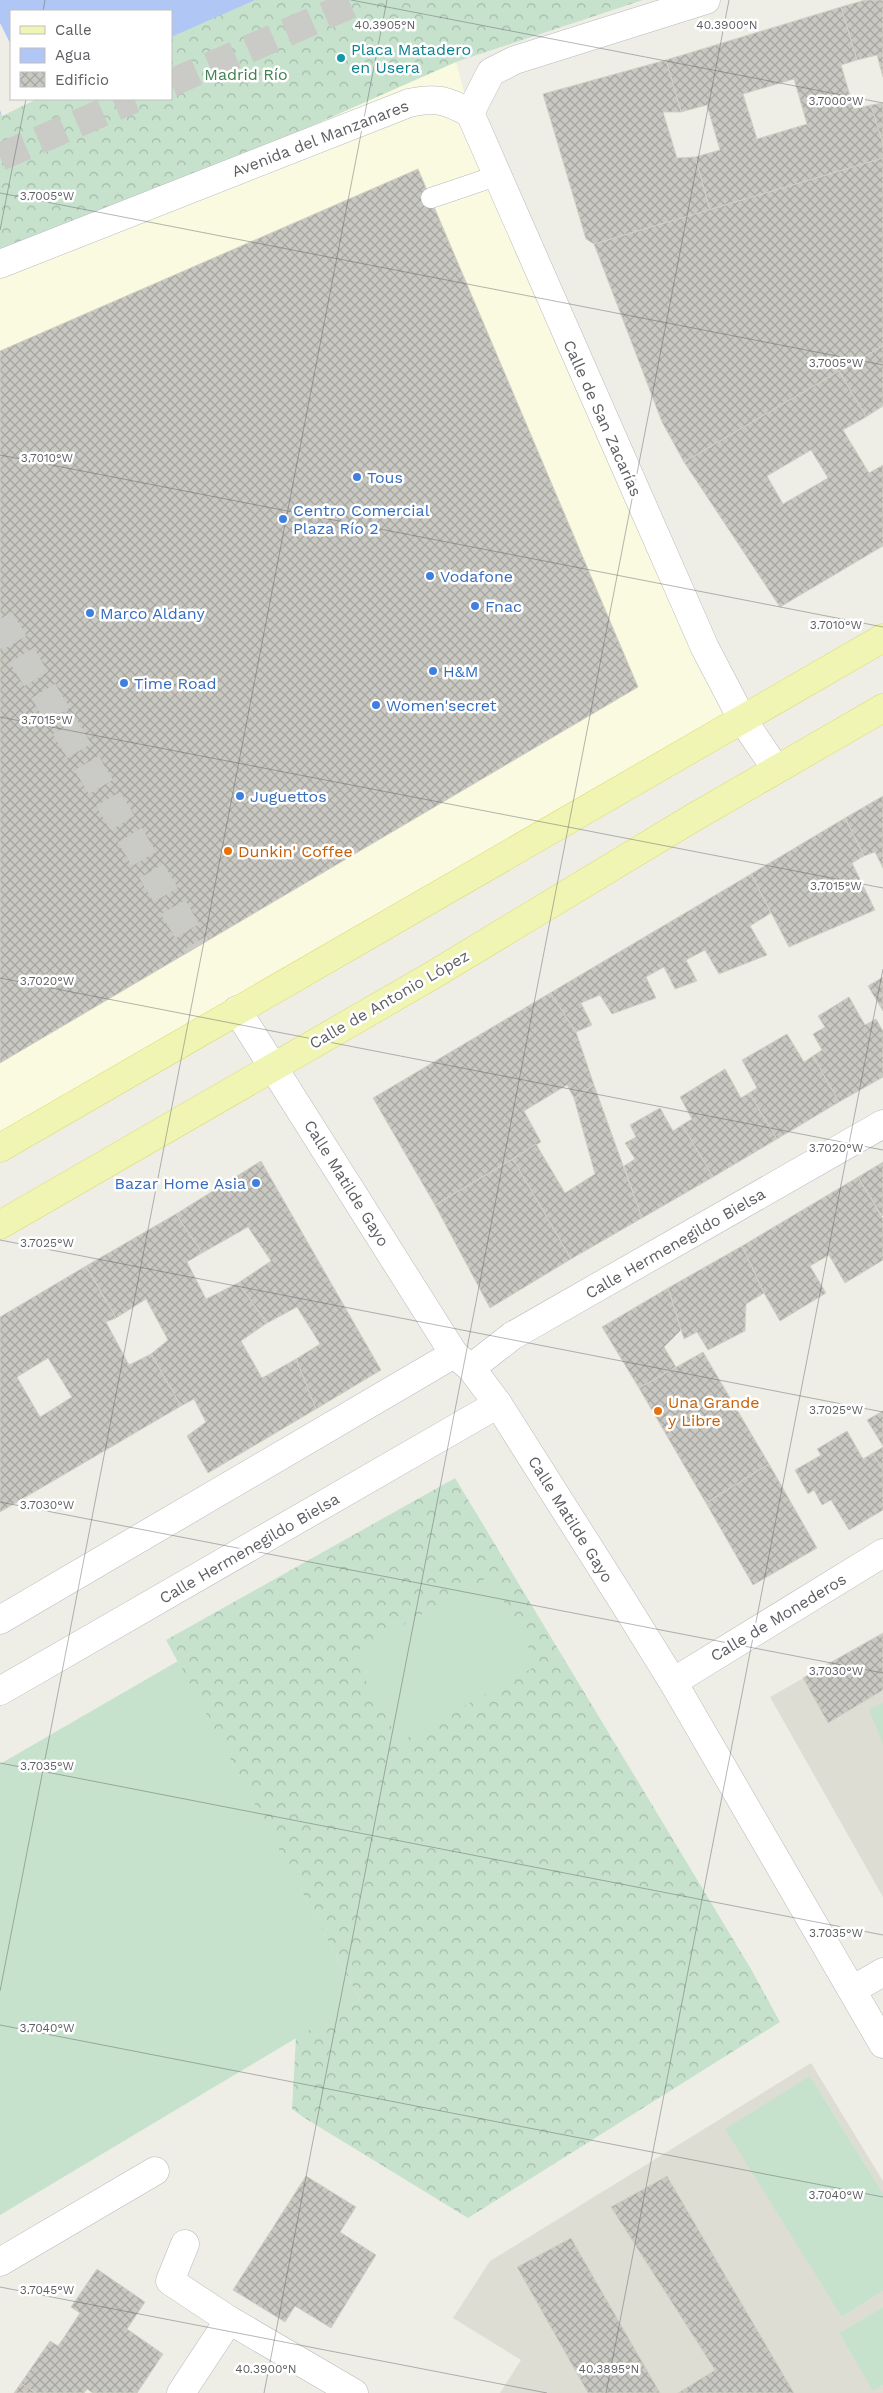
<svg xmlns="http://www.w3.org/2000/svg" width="883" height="2393" font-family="'Work Sans',sans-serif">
	<defs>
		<pattern id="forest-crowns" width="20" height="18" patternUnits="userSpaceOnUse" patternTransform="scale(1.25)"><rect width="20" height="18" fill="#c6e2cd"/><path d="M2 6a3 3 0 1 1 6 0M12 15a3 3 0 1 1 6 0" fill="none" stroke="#a4baaa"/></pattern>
		<pattern id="building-cross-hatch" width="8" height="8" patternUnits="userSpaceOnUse" patternTransform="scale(1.25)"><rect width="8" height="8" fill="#c9c8c2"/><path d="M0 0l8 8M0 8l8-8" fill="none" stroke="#a6a6a1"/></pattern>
	</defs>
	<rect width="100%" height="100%" fill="#eeeee6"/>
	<path fill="#f9fadf" d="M456,62L470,113L742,719L0,1148V252L257,150Z"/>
	<g fill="#ddddd4">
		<path d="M883,1633V1897L770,1697Z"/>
		<path d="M811,2063L883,2181V2193L810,2076L842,2317L883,2291V2307L839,2333L873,2390L883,2385V2393H500L521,2360L453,2318L490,2261Z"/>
	</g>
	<g fill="url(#forest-crowns)" fill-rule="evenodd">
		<path d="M0,0H643L456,62L257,150L0,252ZM11,11H171V99H11Z"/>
		<path d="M455,1478L751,1969L780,2022L468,2218L303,2117L292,2109L296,2037L360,2000L166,1640Z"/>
	</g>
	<g fill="#c6e2cd">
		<path d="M490,1576L538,1665L400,1742L351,1654Z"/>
		<path d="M178,1661L360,2000L0,2215V1764Z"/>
		<path d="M883,1703V1745L869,1709Z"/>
		<path d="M810,2076L883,2193V2291L842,2317L725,2129Z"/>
		<path d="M883,2307V2385L873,2391L839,2333Z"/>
	</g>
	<path fill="#b0c6f4" d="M0,0H255L171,37V11H11V99H35L0,114Z"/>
	<path fill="#eeeee6" d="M0,23L11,45V99H37L2,116L0,110Z"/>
	<g fill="url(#building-cross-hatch)" stroke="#d2d1c5" fill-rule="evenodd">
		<path d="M865,0H883V77L877,55L857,60L841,7Z"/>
		<path d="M841,7L857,60L841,65L854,109L871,105L883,144V158L710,210L695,157L720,150L707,105L681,112L666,60ZM794,79L807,124L757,139L743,94Z"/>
		<path d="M666,60L681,112H663L677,158L695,157L710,210L594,244L586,239L543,94Z"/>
		<path d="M883,103V144L871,105Z"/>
		<path d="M883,158V346L684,462L662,422L594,244Z"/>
		<path d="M418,169L638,687L0,1063V351Z"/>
		<path d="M883,346V406L866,417L839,371Z"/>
		<path d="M839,371L866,417L843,430L869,473L883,465V546L780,607L684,462ZM811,450L828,478L783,504L767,476Z"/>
		<path d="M883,796V868L875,852L864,856L845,818Z"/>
		<path d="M845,818L864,856L852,863L875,910L789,947L751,874Z"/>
		<path d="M751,874L771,913L750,926L767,955L719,974L705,950L686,960L697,981L675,989L664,967L646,977L656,998L612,1014L600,995L581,1003L592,1025L576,1032L550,993Z"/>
		<path d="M883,977V1011L868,986Z"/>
		<path d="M550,993L576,1032L594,1085L574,1098L567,1085L524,1111L541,1142L435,1205L373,1098Z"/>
		<path d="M849,997L865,1025L876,1019L883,1031V1077L839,1102L813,1056L822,1050L813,1034L825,1027L818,1016Z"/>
		<path d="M787,1034L804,1062L813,1056L839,1102L777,1139L749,1093L757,1088L742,1060Z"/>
		<path d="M725,1069L741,1098L749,1093L777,1139L713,1177L682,1125L692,1119L680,1097Z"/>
		<path d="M594,1085L642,1218L571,1259L513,1159L536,1144L565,1193L595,1174L574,1098Z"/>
		<path d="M660,1108L673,1131L682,1125L713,1177L642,1218L624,1166L635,1159L625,1143L636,1137L630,1125Z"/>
		<path d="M513,1159L571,1259L490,1308L435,1205Z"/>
		<path d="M261,1161L381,1370L316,1409L296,1359L320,1344L297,1307L267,1323L238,1283L271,1261L248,1227L202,1253L176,1214Z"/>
		<path d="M883,1162V1215L882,1216L858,1177Z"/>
		<path d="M858,1177L883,1219V1260L845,1283L829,1255L810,1266L826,1293L780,1321L764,1293L742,1246Z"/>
		<path d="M176,1214L202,1253L187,1262L206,1299L238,1283L267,1323L241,1341L262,1378L296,1359L316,1409L208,1473L187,1436L206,1422L194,1399L181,1406L151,1354L168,1340L146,1299L116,1318L86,1266Z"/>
		<path d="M742,1246L764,1293L746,1304L745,1331L708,1350L697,1332L684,1339L668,1288Z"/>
		<path d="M86,1266L116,1318L106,1322L129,1365L151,1354L181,1406L0,1512V1317ZM48,1358L72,1397L40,1417L17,1377Z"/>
		<path d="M668,1288L681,1330L664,1347L676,1367L639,1388L602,1327Z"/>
		<path d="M703,1352L769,1464L706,1503L639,1388Z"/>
		<path d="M883,1411V1446L867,1420Z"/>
		<path d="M847,1431L863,1459L873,1453L883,1470V1510L849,1530L831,1500L822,1505L814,1490L808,1494L795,1470L821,1455L817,1449Z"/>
		<path d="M883,1447V1470L873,1453Z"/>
		<path d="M769,1464L817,1548L753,1585L706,1503Z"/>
		<path d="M883,1633V1690L828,1723L803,1678Z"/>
		<path d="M306,2176L356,2207L340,2232L376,2255L331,2328L295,2306L285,2322L233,2290Z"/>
		<path d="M667,2176L794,2393H678L715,2370L611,2207Z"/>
		<path d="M571,2238L660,2393H588L517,2267Z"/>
		<path d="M97,2269L145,2302L127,2329L163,2354L137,2393H93L87,2389L84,2393H36L21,2383L50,2341L58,2346L67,2333L80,2313L71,2307Z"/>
		<path d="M21,2383L36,2393H14Z"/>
	</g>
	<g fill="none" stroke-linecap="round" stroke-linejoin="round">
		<path stroke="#cacac6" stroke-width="28" stroke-dasharray="28 14" stroke-linecap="butt" d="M0,619L197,947"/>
		<g stroke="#cacac6" stroke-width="28" stroke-dasharray="28 14" stroke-linecap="butt">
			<path d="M171,83L361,0"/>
			<path d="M0,157L134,99"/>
		</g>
		<g stroke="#b8b9be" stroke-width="21">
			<path id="service" d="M431,198L496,176"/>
		</g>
		<g stroke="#b8b9be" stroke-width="29">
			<g id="pedestrian">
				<path d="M229,2320L354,2393"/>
				<path d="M181,2393L229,2320L170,2281L185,2244"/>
			</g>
		</g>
		<g stroke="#b8b9be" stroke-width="29">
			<g id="minor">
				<path d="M470,113L705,648L742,719L776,769"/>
				<path d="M470,113L491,72L515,60L706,0"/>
				<path d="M0,264L409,103C436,97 446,100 470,113"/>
				<path d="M237,1010L454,1354L471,1368L498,1404L624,1603L673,1682L883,2044"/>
				<path d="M471,1368L512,1336L883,1124"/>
				<path d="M0,1620L454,1354"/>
				<path d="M673,1682L883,1553"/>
				<path d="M0,1691L498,1404"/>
				<path d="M852,1990L883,1972"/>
				<path d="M0,2262L155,2171"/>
			</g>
		</g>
		<g stroke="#dfda6e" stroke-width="29">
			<g id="primary">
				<path d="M0,1148L883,638"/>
				<path d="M0,1225L433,975L691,819L883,708"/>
			</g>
		</g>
		<use href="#service" stroke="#fff" stroke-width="20"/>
		<use href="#pedestrian" stroke="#fff" stroke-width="28"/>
		<use href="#minor" stroke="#fff" stroke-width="28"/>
		<use href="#primary" stroke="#f0f5b4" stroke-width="28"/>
	</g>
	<path fill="none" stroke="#5e5f64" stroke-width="1" stroke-opacity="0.45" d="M351,0L883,103M43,11L45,0M0,193L883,365M0,230L26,99M0,455L883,627M0,717L883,888M0,978L883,1150M0,1240L883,1412M0,1502L883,1673M0,1763L883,1935M0,1991L387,0M0,2025L883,2197M0,2287L547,2393M264,2393L729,0M606,2393L883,969"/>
	<circle fill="#0f9aa8" stroke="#fff" stroke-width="2" cx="341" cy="58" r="5"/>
	<g fill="#3f7fe0" stroke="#fff" stroke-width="2">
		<circle cx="357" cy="477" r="5"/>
		<circle cx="283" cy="519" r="5"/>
		<circle cx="430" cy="576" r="5"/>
		<circle cx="475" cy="606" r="5"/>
		<circle cx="90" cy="613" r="5"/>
		<circle cx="433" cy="671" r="5"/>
		<circle cx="124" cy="683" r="5"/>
		<circle cx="376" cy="705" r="5"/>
		<circle cx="240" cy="796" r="5"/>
		<circle cx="256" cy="1183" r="5"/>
	</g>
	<g fill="#e8710a" stroke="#fff" stroke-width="2">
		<circle cx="228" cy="851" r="5"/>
		<circle cx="658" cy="1411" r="5"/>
	</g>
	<g text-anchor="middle" stroke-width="5" stroke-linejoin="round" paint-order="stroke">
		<g font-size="16" fill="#0d838f" stroke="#fff" text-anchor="start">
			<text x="351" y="55">Placa Matadero<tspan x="351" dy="18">en Usera</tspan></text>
		</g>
		<g font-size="16" fill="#418053" stroke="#fff">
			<text x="246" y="80">Madrid Río</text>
		</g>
		<g font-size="16" fill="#5e5f64" stroke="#fff">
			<text transform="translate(320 138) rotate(-21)" y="6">Avenida del Manzanares</text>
			<text transform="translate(603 418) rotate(66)" y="6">Calle de San Zacarías</text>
			<text transform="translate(389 999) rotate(-30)" y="6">Calle de Antonio López</text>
			<text transform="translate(347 1183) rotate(58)" y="6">Calle Matilde Gayo</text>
			<text transform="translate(675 1243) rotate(-30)" y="6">Calle Hermenegildo Bielsa</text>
			<text transform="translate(571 1519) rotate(58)" y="6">Calle Matilde Gayo</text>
			<text transform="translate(249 1548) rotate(-30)" y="6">Calle Hermenegildo Bielsa</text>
			<text transform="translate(778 1617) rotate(-31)" y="6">Calle de Monederos</text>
		</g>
		<g font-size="16" fill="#366cbe" stroke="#fff" text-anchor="start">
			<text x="367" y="483">Tous</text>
			<text x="293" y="516">Centro Comercial<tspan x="293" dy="18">Plaza Río 2</tspan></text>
			<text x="440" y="582">Vodafone</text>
			<text x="485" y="612">Fnac</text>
			<text x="100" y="619">Marco Aldany</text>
			<text x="443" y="677">H&amp;M</text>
			<text x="134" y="689">Time Road</text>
			<text x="386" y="711">Women'secret</text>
			<text x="250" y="802">Juguettos</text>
			<text x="246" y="1189" text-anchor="end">Bazar Home Asia</text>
		</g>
		<g font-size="16" fill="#c56008" stroke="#fff" text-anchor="start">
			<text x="238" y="857">Dunkin' Coffee</text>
			<text x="668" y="1408">Una Grande<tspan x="668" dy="18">y Libre</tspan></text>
		</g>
	</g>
	<g font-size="12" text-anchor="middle" fill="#5e5f64" stroke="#fff" stroke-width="5" stroke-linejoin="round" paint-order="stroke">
		<text x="385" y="29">40.3905°N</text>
		<text x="727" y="29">40.3900°N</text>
		<text x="836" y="105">3.7000°W</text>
		<text x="47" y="200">3.7005°W</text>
		<text x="836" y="367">3.7005°W</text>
		<text x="47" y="462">3.7010°W</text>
		<text x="836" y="629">3.7010°W</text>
		<text x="47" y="724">3.7015°W</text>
		<text x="836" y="890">3.7015°W</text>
		<text x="47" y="985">3.7020°W</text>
		<text x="836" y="1152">3.7020°W</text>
		<text x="47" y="1247">3.7025°W</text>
		<text x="836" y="1414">3.7025°W</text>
		<text x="47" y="1509">3.7030°W</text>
		<text x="836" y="1675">3.7030°W</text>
		<text x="47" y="1770">3.7035°W</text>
		<text x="836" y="1937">3.7035°W</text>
		<text x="47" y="2032">3.7040°W</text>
		<text x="836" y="2199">3.7040°W</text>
		<text x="47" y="2294">3.7045°W</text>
		<text x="266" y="2373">40.3900°N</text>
		<text x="609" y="2373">40.3895°N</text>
	</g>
	<rect x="10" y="10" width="162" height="90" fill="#ffffff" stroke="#bfbfc1"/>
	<rect x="20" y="26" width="25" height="8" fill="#f0f5b4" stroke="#bfbfc1"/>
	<text x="55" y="35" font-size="15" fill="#5e5f64">Calle</text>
	<rect x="20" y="48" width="25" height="15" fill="#b0c6f4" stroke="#bfbfc1"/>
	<text x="55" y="60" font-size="15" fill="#5e5f64">Agua</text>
	<rect x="20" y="72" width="25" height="15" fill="url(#building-cross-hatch)" stroke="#bfbfc1"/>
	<text x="55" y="85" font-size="15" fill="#5e5f64">Edificio</text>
</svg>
